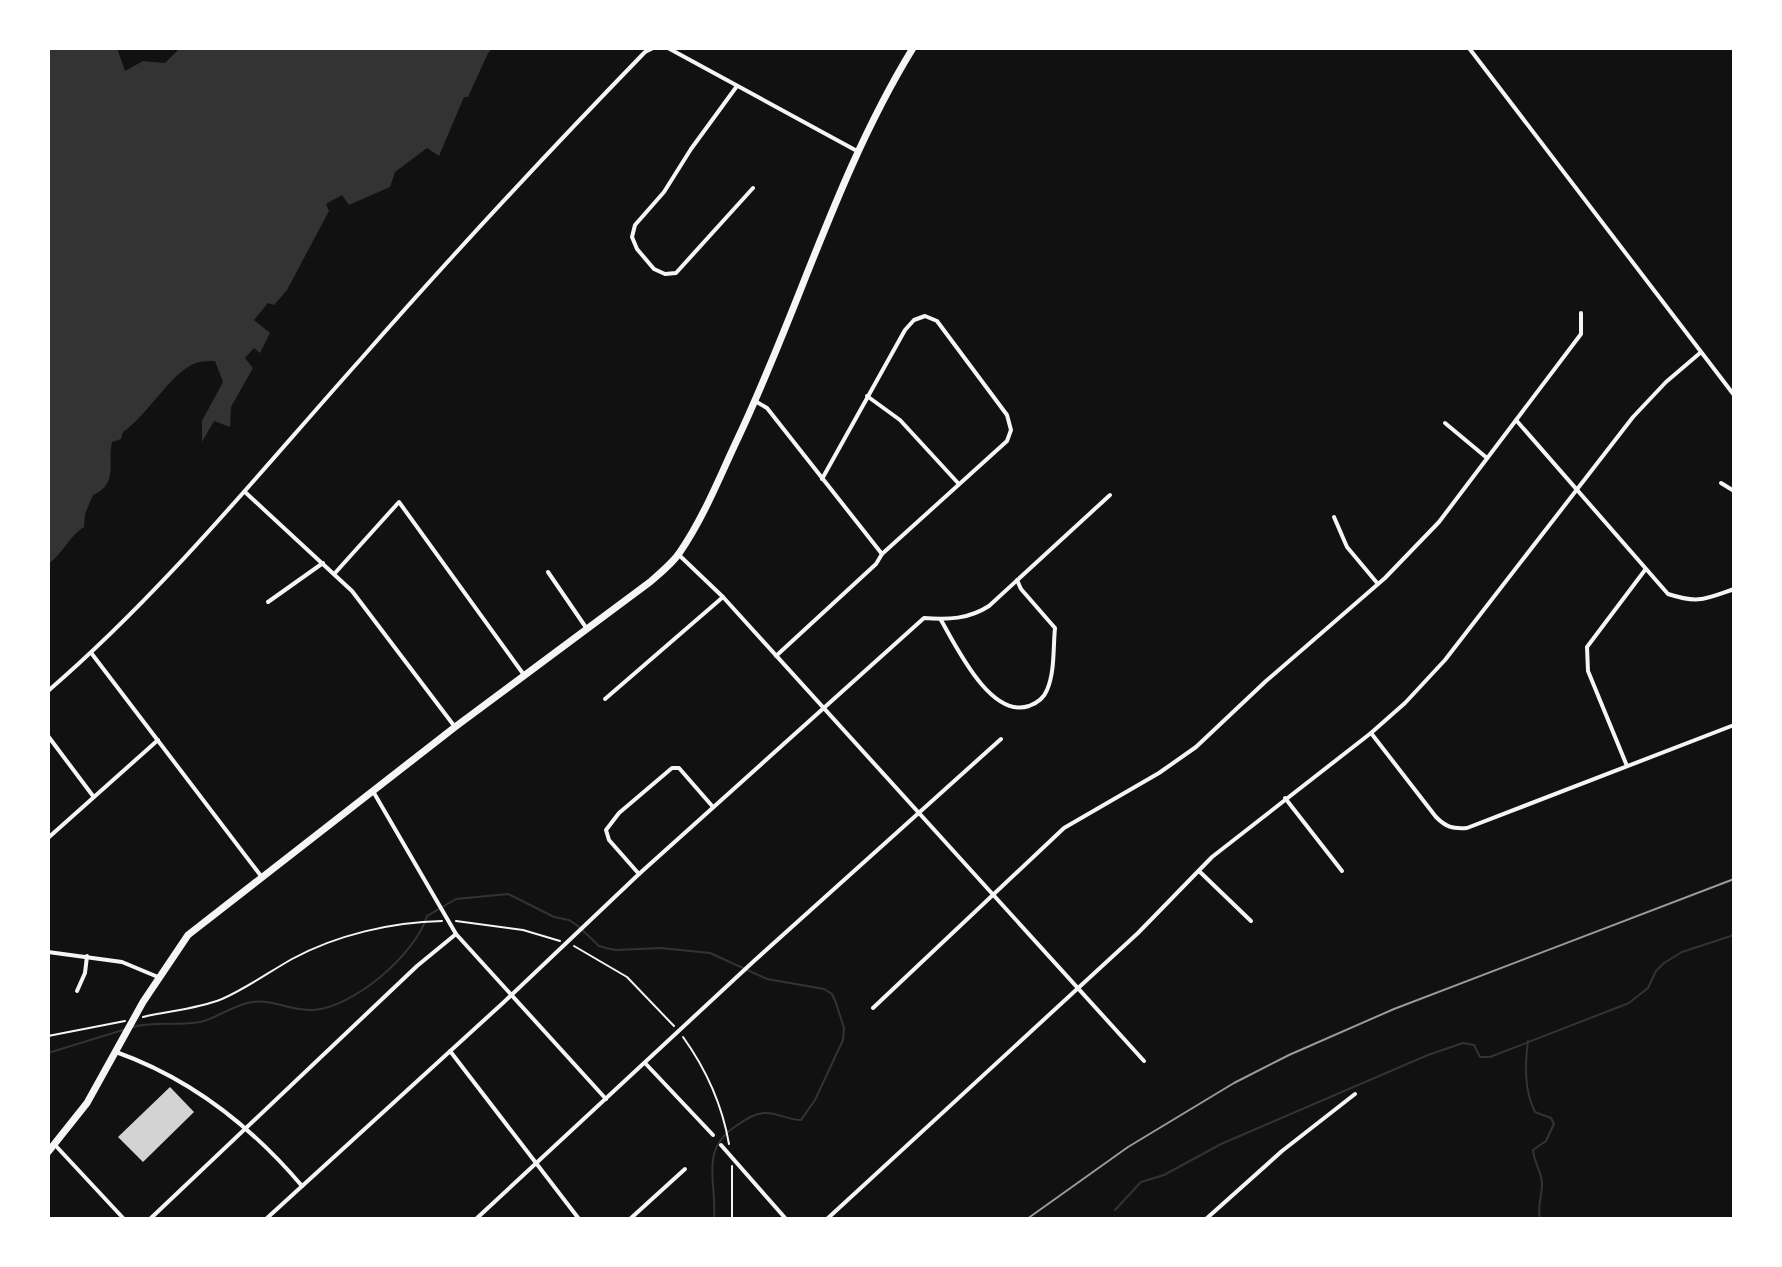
<svg xmlns="http://www.w3.org/2000/svg" width="1782" height="1267" font-family="'DejaVu Sans',sans-serif">
	<rect width="100%" height="100%" fill="#111"/>
	<path fill="#333" d="M48,48H117L125,71L143,61L165,63L180,48H493L488,53L468,97H464L439,156L427,148L395,172L390,187L349,205L342,195L326,204L329,211L287,290L274,305L268,303L254,320L270,333L260,353L254,348L245,358L253,368L231,407L230,427L214,421L202,442V421L223,382L215,361C210,361 202,361 196,363C171,372 147,416 123,432L121,439L112,442C107,462 119,484 93,495L85,514L84,527C69,536 63,554 48,564Z"/>
	<g fill="none" stroke-linecap="round" stroke-linejoin="round">
		<g stroke="#333" stroke-width="2">
			<path d="M133,1027C155,1021 178,1026 200,1022C218,1018 233,1005 252,1002C273,999 291,1011 313,1010C354,1007 415,955 427,916L456,899L508,894L554,917L569,920L578,926L599,946L606,948L616,950L661,948L710,953L767,979L824,989L832,994L836,1003L844,1028L843,1040L815,1100L801,1120C788,1120 776,1112 764,1113C753,1114 745,1120 736,1126C699,1150 717,1182 714,1219"/>
			<path d="M1528,1041C1525,1065 1524,1090 1535,1112L1551,1118L1554,1124L1546,1141L1533,1150C1534,1163 1542,1172 1542,1184C1542,1197 1537,1206 1540,1219"/>
			<path d="M48,1053L123,1030"/>
			<path d="M1115,1210L1141,1182L1164,1175L1221,1144L1428,1055L1463,1043L1474,1045L1480,1057H1490L1629,1003L1648,988L1656,971L1664,963L1682,952L1734,935"/>
		</g>
	</g>
	<path fill="#d3d3d3" d="M170,1087L194,1112L143,1162L118,1137Z"/>
	<g fill="none" stroke-linecap="round" stroke-linejoin="round">
		<g stroke="#f5f5f5" stroke-width="2">
			<path d="M456,921L523,930L560,941"/>
			<path d="M574,946L627,977L674,1026"/>
			<path d="M143,1017C169,1011 197,1009 222,999C247,988 269,972 292,959C336,935 392,922 442,921"/>
			<path d="M48,1036L125,1021"/>
			<path d="M683,1037C706,1069 722,1104 729,1144"/>
			<path d="M732,1219V1166"/>
		</g>
		<g stroke="#f5f5f5" stroke-width="4">
			<path d="M668,48L857,151"/>
			<path d="M1469,48L1734,395"/>
			<path d="M737,86L691,149L664,192L635,225L632,237L637,249L654,269L665,274L676,273L753,188"/>
			<path d="M867,396L900,420L958,483"/>
			<path d="M755,401L767,408L882,554"/>
			<path d="M1516,420L1668,594C1699,604 1705,599 1734,589"/>
			<path d="M1445,423L1487,458"/>
			<path d="M1721,483L1734,491"/>
			<path d="M245,492L352,591L455,727"/>
			<path d="M1334,517L1347,547L1378,584"/>
			<path d="M679,555L723,597L1144,1061"/>
			<path d="M548,572L587,629"/>
			<path d="M335,573L399,502L524,675"/>
			<path d="M268,602L323,563"/>
			<path d="M941,620C957,648 991,719 1029,706C1037,703 1044,698 1047,690C1055,672 1053,647 1055,628L1021,589L1017,580"/>
			<path d="M92,654L261,876"/>
			<path d="M776,656L876,564L882,554L1007,441L1011,430L1007,415L937,321L925,316L914,320L905,330L822,479"/>
			<path d="M48,691C163,592 259,473 360,360C452,255 548,152 645,52L653,48"/>
			<path d="M605,699L723,597"/>
			<path d="M1371,733L1436,817C1446,827 1452,829 1467,828L1734,725"/>
			<path d="M48,736L93,796"/>
			<path d="M1627,766L1588,671L1587,647L1645,570"/>
			<path d="M374,793L456,934L606,1099"/>
			<path d="M1285,798L1342,871"/>
			<path d="M48,838L158,740"/>
			<path d="M1199,871L1251,921"/>
			<path d="M639,874L609,840L606,830L619,813L672,768H679L713,807"/>
			<path d="M48,952L122,962L158,977"/>
			<path d="M77,991L85,973L87,956"/>
			<path d="M873,1008L1064,828L1159,773L1196,747L1266,681L1385,578L1439,522L1581,334V313"/>
			<path d="M450,1051L579,1219"/>
			<path d="M116,1052C189,1078 252,1127 302,1186"/>
			<path d="M645,1063L713,1135"/>
			<path d="M55,1145L124,1219"/>
			<path d="M721,1145L786,1219"/>
			<path d="M150,1219L417,966L456,934"/>
			<path d="M266,1219L504,1002L639,874L924,618C948,620 969,619 989,606L1110,495"/>
			<path d="M476,1219L754,961L1001,739"/>
			<path d="M630,1219L685,1169"/>
			<path d="M827,1219L1138,933L1212,857L1371,733L1405,703L1445,660L1633,417L1666,382L1700,353"/>
			<path d="M1206,1219L1282,1151L1355,1094"/>
		</g>
		<path stroke="#f5f5f5" stroke-width="7" d="M48,1152L87,1103L143,1002L188,935L455,727L650,582C660,573 673,563 680,552C704,517 720,476 738,438C799,309 838,170 913,48"/>
		<path stroke="#9a9a9a" stroke-width="2" d="M1027,1219L1128,1147L1234,1083L1289,1055L1394,1009L1734,879"/>
	</g>
	<rect width="1782" height="1267" fill="none" stroke="#ffffff" stroke-width="100"/>
</svg>
